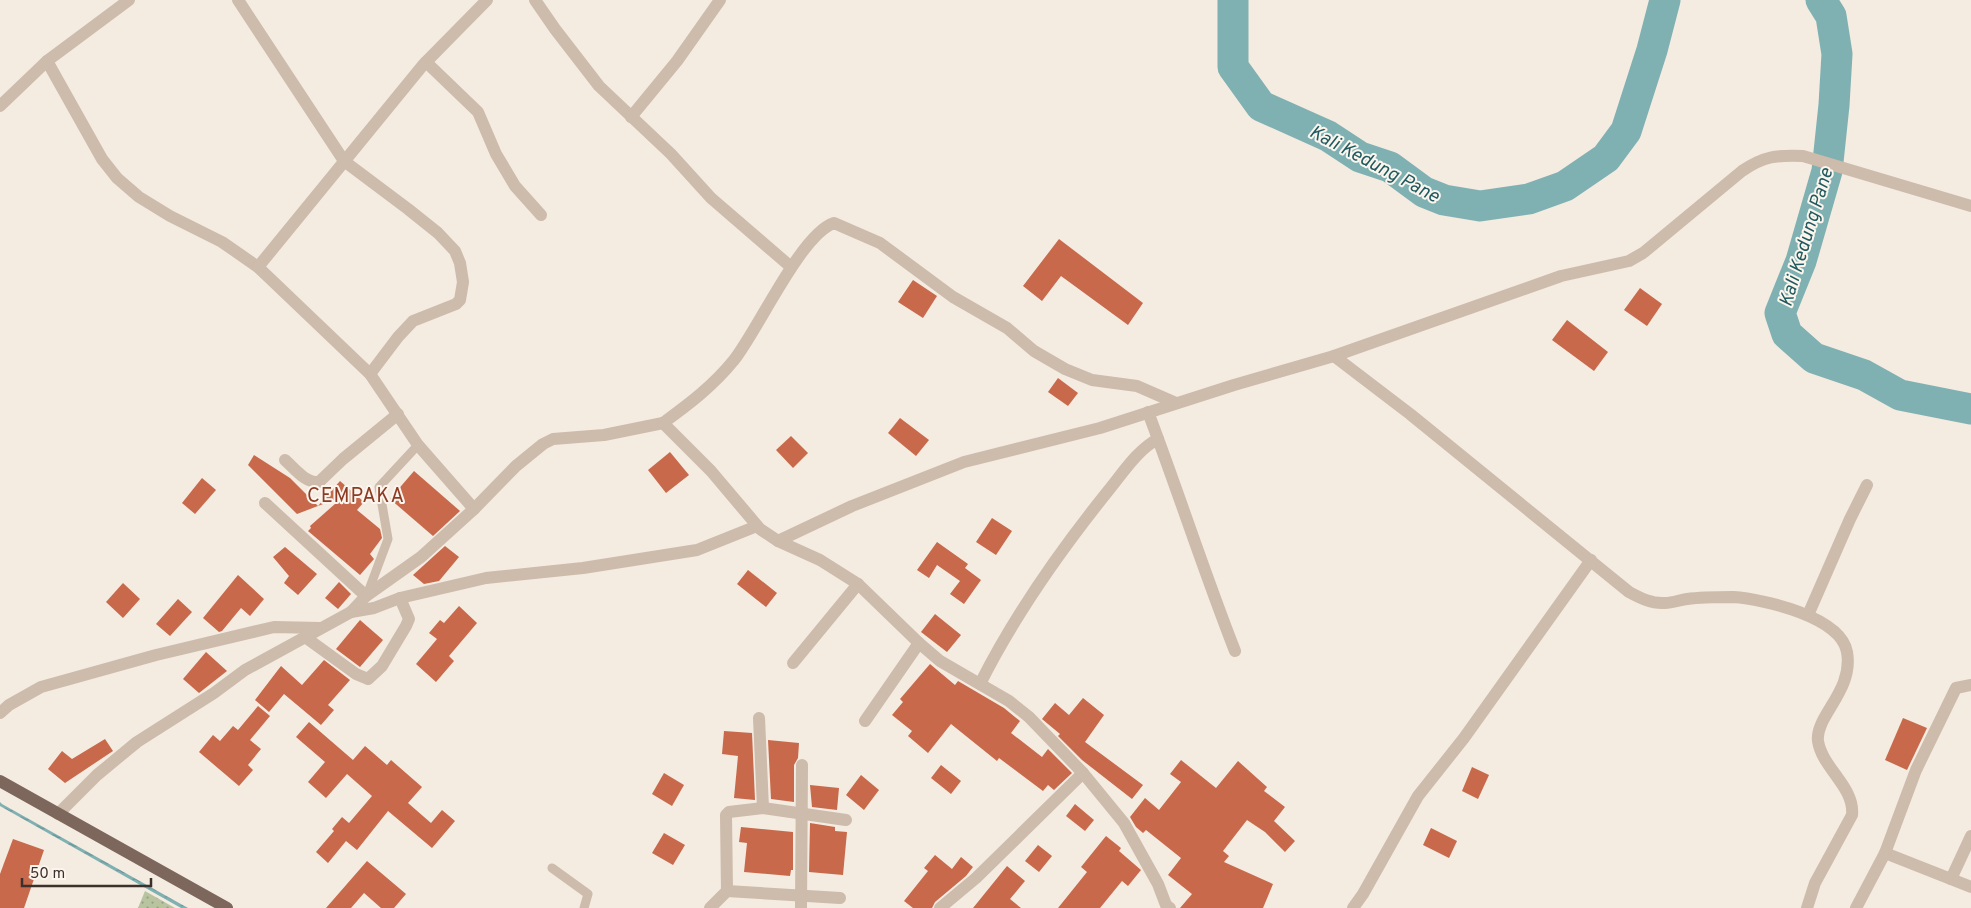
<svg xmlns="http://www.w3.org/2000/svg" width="1971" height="908" font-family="Overpass,sans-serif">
	<defs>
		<pattern id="grass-dots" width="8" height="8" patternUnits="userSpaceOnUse" patternTransform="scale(1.25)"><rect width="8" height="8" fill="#b8c4a0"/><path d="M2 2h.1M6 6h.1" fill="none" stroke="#97a083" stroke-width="1.8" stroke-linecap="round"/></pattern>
		<pattern id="water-ripples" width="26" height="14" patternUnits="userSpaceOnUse" patternTransform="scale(1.25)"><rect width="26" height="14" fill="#7fb0b2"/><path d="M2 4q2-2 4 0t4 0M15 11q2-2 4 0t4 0" fill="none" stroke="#699091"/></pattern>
	</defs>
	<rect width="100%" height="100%" fill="#f4ebe1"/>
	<path fill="url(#grass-dots)" d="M145,891L175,908H138Z"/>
	<path fill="url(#water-ripples)" d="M0,802L2,804L188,908H181L0,806Z"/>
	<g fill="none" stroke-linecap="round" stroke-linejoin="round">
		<g stroke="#7fb0b2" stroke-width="31">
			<path d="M1233,0V67L1261,106L1328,136L1360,157L1390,167L1424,192L1444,200L1480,206L1529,199L1565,186L1606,158L1626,131L1652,50L1665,0"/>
			<path d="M1821,0L1831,16L1837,54L1834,105L1827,171L1801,261L1780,313L1787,334L1814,358L1864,375L1900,395L1971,409"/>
		</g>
	</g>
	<g fill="#c8694b">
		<path d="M1059,239L1143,303L1128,325L1061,276L1042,301L1023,286Z"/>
		<path d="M913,280L937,296L923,318L898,302Z"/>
		<path d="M1640,288L1662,304L1647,326L1624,310Z"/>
		<path d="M1567,320L1608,352L1594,371L1552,340Z"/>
		<path d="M1058,378L1078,393L1068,406L1048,392Z"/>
		<path d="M900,418L929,440L916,456L888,433Z"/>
		<path d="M791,436L808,453L793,468L776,450Z"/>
		<path d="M670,452L689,475L666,493L648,470Z"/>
		<path d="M254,455L290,478L318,506L340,481L364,502L357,510L380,529L382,538L370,554L374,559L360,575L308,531L311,528L310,526L344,496L297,514L248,465Z"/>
		<path d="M414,471L460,511L433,536L390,499Z"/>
		<path d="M202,478L216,490L195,514L182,503Z"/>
		<path d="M992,518L1012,531L996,555L976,542Z"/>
		<path d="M937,542L968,564L965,568L981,580L964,604L950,594L960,581L937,565L929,578L917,570Z"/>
		<path d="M445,546L459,557L439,581L424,584L413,575Z"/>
		<path d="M285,547L317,574L298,595L284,583L289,576L273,557Z"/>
		<path d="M748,570L777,593L766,607L737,584Z"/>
		<path d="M238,575L264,599L250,616L241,608L222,631L219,632L203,618Z"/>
		<path d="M339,582L351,594L338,609L325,598Z"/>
		<path d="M123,583L140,599L123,618L106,602Z"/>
		<path d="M178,599L192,612L170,636L156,624Z"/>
		<path d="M459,606L477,623L449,656L454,661L436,682L416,664L437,639L429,633L440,620L444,623Z"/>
		<path d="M935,614L961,635L947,652L921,632Z"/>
		<path d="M360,620L383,640L360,667L336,649Z"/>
		<path d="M206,652L227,671L199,693L183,679Z"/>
		<path d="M324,660L350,680L328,705L334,710L321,725L284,694L269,712L255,700L281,666L302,685Z"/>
		<path d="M930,664L955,685L958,681L1004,708L1020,721L1011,733L1042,757L1048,749L1072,773L1054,790L1048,785L1043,791L999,758L997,761L951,724L928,753L908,736L912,731L892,715L903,702L900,699Z"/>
		<path d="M1083,698L1104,715L1085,742L1143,785L1132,799L1082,760L1058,736L1060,734L1042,719L1055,703L1069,715Z"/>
		<path d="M258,706L270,716L250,740L261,749L248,765L253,770L239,786L199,752L213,735L220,741L233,726L238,730Z"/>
		<path d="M1903,718L1927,728L1907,770L1885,760Z"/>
		<path d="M309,722L353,760L365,746L387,765L391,760L422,787L408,803L431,823L442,810L455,821L432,848L388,811L357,850L346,841L328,863L316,852L334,831L332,829L342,817L349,823L372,796L347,774L326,798L308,782L325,762L296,737Z"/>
		<path d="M724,731L752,733L755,800L734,798L738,756L722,754Z"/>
		<path d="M105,739L113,751L65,783L48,769L62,751L72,759Z"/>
		<path d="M768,740L799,743L798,758L794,765V802L771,799Z"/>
		<path d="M1181,760L1216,788L1238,761L1267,787L1264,791L1285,807L1274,821L1295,841L1285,852L1265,832L1247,820L1223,851L1229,856L1224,862L1273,884L1263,908H1180L1192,894L1168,875L1181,858L1146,830L1143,833L1136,827L1130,817L1145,798L1159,810L1181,782L1170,774Z"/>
		<path d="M941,765L961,781L951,794L931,778Z"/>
		<path d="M1472,767L1489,775L1478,799L1462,791Z"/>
		<path d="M664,773L684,785L672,806L652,794Z"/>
		<path d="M861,775L879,790L864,810L846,795Z"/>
		<path d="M810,785L839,788L837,810L812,807Z"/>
		<path d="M1075,804L1094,820L1085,831L1066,816Z"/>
		<path d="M810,823L835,827V831L847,832L843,875L809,872Z"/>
		<path d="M741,827L793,832V870H791L790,876L744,872L747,843L739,842Z"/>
		<path d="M1431,828L1457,841L1449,858L1423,845Z"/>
		<path d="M664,833L685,845L673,865L652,853Z"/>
		<path d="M1106,836L1121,848L1119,851L1141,870L1128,886L1122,881L1100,908H1058L1087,872L1081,867Z"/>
		<path d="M13,839L44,850L24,908H0V874Z"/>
		<path d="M1038,845L1052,856L1039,872L1025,861Z"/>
		<path d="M935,855L952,869L961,857L973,867L966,876L935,902L932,908H913L904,901L928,871L924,868Z"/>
		<path d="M367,861L406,894L394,908H381L364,893L351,908H326Z"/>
		<path d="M1007,866L1025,881L1010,899L1021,908H973Z"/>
	</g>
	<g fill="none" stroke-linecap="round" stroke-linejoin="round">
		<g stroke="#cdbbac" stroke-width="9">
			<path d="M367,595L388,539L379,487L418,445"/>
			<path d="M552,868L588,894L584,908"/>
		</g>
		<g stroke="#cdbbac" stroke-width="12">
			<path d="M238,0L344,161L408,209L438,233L455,251L460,263L463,282L460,300L456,304L413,321L398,337L370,374"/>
			<path d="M535,0L555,29L599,86L671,154L711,198L791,267"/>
			<path d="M47,61L102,159L117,178L139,197L170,216L222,242L258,267L370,374L418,445L474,509"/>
			<path d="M426,62L478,112L496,154L515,186L541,215"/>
			<path d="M0,106L47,61L129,0"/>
			<path d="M631,117L677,61L720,0"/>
			<path d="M258,267L423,65L487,0"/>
			<path d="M1334,356L1410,414L1629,592C1640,598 1652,604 1665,603C1672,603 1680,600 1687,599C1702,597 1719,597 1733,597C1764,599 1841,617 1847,652C1854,691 1815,716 1818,741C1822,768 1855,787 1852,815L1815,883L1807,908"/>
			<path d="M1148,412C1178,491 1204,572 1235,651"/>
			<path d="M285,460C295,469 305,483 319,482L343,459L398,414"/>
			<path d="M265,503L366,596"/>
			<path d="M778,541L852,506L964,462L1100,428L1234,385L1334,356L1561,276L1629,261L1643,253L1742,171C1764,156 1776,155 1803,156L1971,206"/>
			<path d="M351,612L374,608L400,598L486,578L583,568L697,550L757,526"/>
			<path d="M1808,615L1850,519L1867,485"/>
			<path d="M305,637L356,674L368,679L382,666L406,626L409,619L400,598"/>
			<path d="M793,663L858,584"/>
			<path d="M980,684C1015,614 1059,552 1108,491C1122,474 1138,449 1158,439"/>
			<path d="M0,713L9,705L41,687L156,655L274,627L320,628"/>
			<path d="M759,718L763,808L846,820"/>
			<path d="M865,721L919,643"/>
			<path d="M58,814L97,775L137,742L214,693L245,670L351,612L366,596L421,557L474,509L516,466L543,444L553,439L604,435L663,423"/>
			<path d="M1885,853L1971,887"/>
			<path d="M1951,879L1971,836"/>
			<path d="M727,891L726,815L729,812L763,808"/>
			<path d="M710,908L727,891L840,898"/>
			<path d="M801,908L802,765"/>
			<path d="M940,908L976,878L1083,773"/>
			<path d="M1170,908L1166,905L1158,884L1124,823L1083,773L1029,717L1009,701L940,661L919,643L858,584L820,560L778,541L760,529L711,471L663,423C689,404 713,386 734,360C758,330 801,234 834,223L880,243L953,297L1007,328L1034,351L1065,369L1092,380L1137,386L1176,403"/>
			<path d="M1353,908L1363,894L1418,796L1464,738L1591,560"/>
			<path d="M1856,908L1885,853L1916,770L1956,688L1971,685"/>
		</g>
		<path stroke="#7d675c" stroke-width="12" d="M0,781L227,908"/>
	</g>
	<g text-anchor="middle" stroke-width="4" stroke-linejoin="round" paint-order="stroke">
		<g font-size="19" font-style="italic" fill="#1f5a5e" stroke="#fbf5ee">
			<text transform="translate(1375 163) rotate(28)" y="7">Kali Kedung Pane</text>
			<text transform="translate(1805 237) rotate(-73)" y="7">Kali Kedung Pane</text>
		</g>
		<g font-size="20" letter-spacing="1" fill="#8c3b22" stroke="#fbf5ee">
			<text x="356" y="502">CEMPAKA</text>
		</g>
	</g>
	<path d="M22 878v8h129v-8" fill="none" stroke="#3b302b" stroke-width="2.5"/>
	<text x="30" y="878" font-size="15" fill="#3b302b" stroke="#fbf5ee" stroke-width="4" paint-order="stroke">50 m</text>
</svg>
